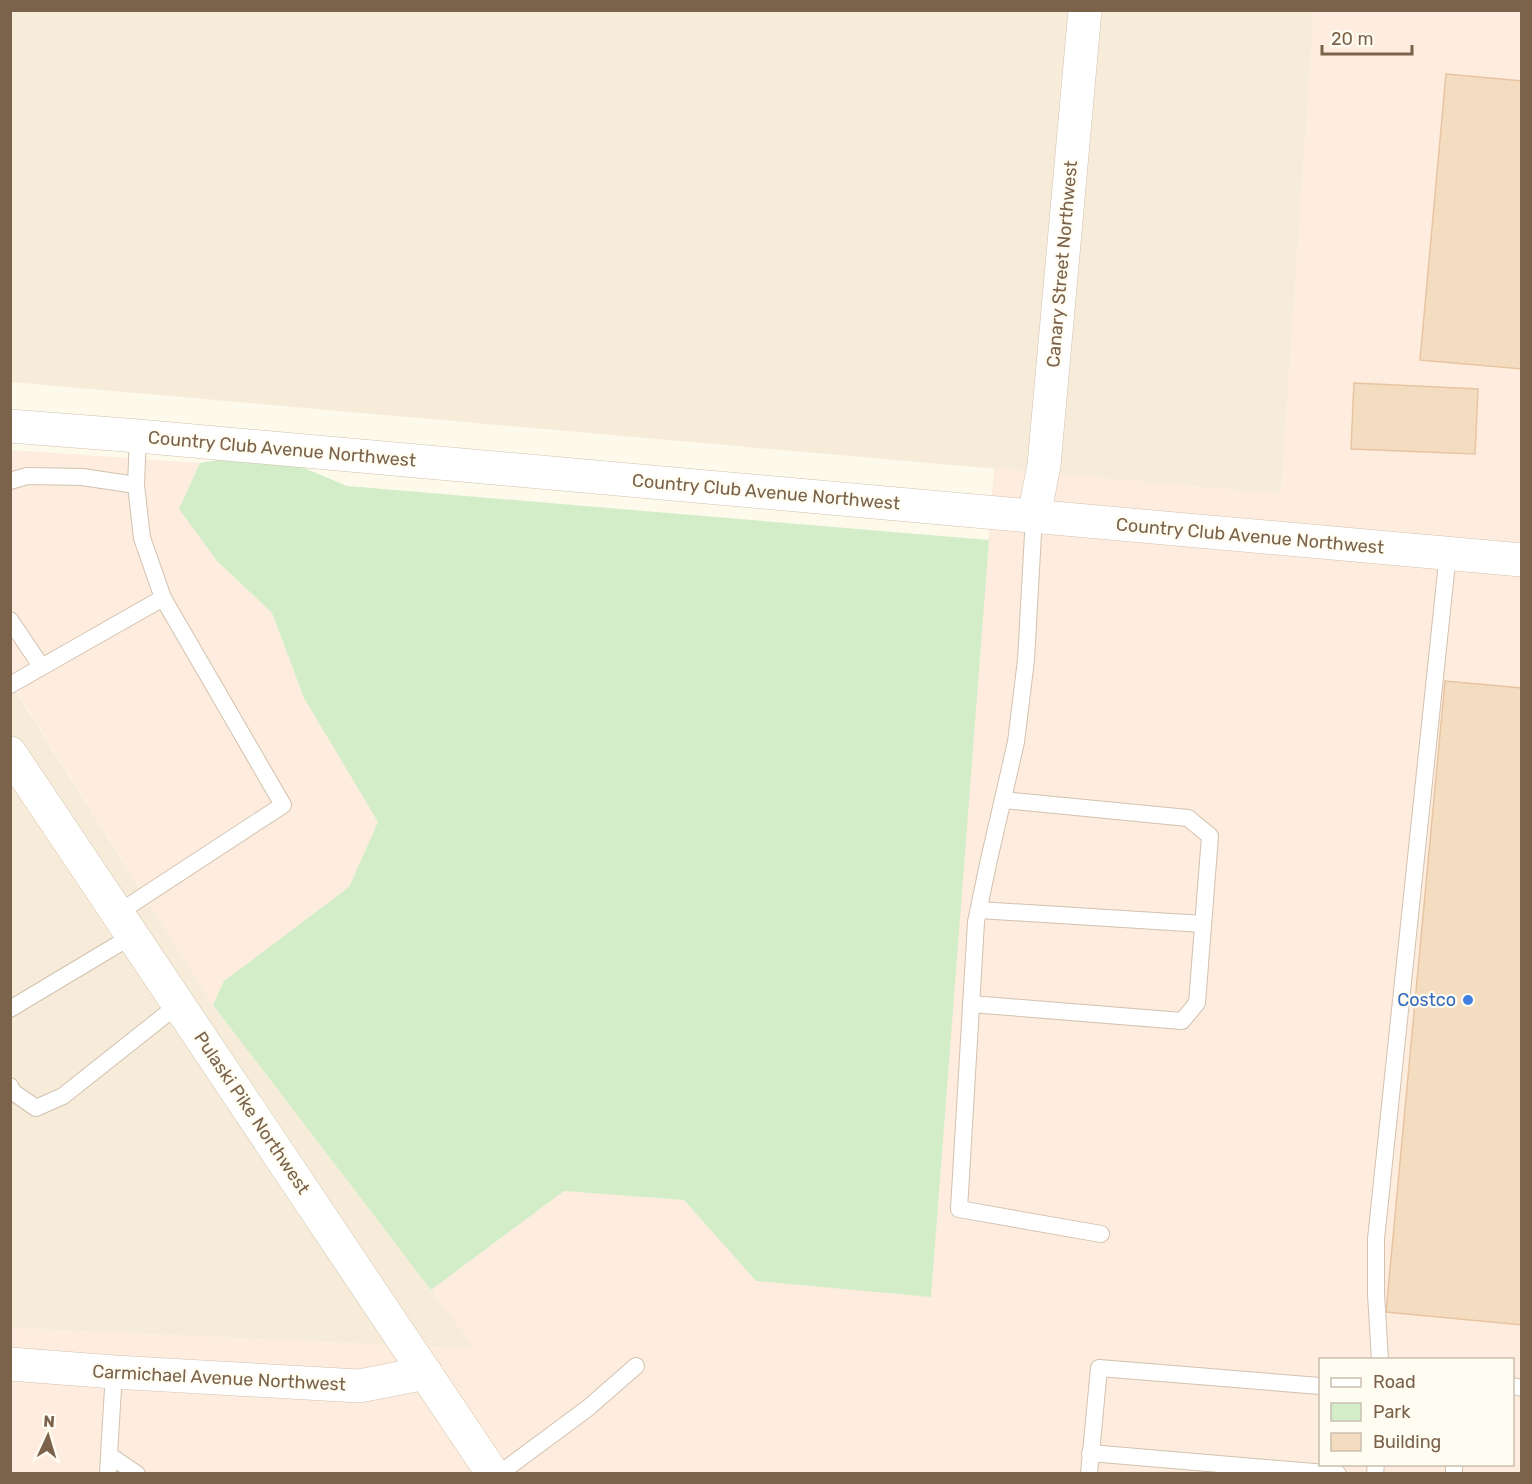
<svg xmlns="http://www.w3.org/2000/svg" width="1532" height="1484" font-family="Rubik,sans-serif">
	<rect width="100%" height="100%" fill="#fdf9eb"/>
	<g fill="#f6ecd9">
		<path d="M10,11H1314L1281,494L11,382Z"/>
		<path d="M10,682L213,1005L476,1349L11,1328Z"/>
	</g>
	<g fill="#feecdf" fill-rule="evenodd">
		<path d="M1314,11H1521V1473L11,1474V1328L475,1349L431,1290L564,1191L684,1200L756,1281L931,1296L994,468L1281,494ZM1320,1360H1512V1464H1320Z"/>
		<path d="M11,450L200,463L180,509L217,561L272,613L304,698L378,822L349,887L224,981L213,1005L11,682Z"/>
	</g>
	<path fill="#d2edc8" d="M266,452L347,486L989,540L931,1297L756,1281L684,1200L564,1191L431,1290L213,1005L224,981L349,887L378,822L304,698L272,613L217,561L179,509L200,463Z"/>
	<g fill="#f4dcc1" stroke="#e8c5a1" stroke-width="1.5">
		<path d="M1446,74L1522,81V369L1420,360Z"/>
		<path d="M1354,383L1478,389L1475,454L1351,449Z"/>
		<path d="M1445,681L1522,688V1325L1386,1312Z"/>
	</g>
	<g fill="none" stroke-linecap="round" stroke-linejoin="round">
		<g stroke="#d2c2af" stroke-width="18">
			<g id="service">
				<path d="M10,481L27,476L82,477L136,485"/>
				<path d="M1034,516L1026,660L1016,742L988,864L976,922L959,1209L1101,1234"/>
				<path d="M10,620L41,666"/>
				<path d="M10,685L163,598"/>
				<path d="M979,910L1203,924"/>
				<path d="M118,913L283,805L163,598L142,538L136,485L138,436"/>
				<path d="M971,1004L1182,1021L1197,1003L1210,836L1188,818L1003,800"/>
				<path d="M10,1009L132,936"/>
				<path d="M10,1086L13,1092L36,1108L63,1096L179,1004"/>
				<path d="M1380,1360L1376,1294V1239L1448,553"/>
				<path d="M1512,1386L1522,1388"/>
				<path d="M1090,1453L1338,1474"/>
				<path d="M109,1455L114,1372"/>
				<path d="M108,1474L109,1455L137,1474"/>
				<path d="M499,1474L588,1408L636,1366"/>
				<path d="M1089,1474L1099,1368L1320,1386"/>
				<path d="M1375,1474L1376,1464"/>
				<path d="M1454,1474V1464"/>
			</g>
		</g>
		<g stroke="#d2c2af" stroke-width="34">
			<g id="minor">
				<path d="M10,426L138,436L1522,560"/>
				<path d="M1034,516L1044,465L1085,10"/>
				<path d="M10,1364L114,1372L359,1386L426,1373"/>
			</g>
		</g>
		<g stroke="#d5c4ac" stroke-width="34">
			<path id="secondary" d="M10,753L493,1474"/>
		</g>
		<use href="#service" stroke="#fff" stroke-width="16"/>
		<use href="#minor" stroke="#fff" stroke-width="33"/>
		<use href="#secondary" stroke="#fff" stroke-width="33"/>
	</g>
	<circle fill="#3f7fe0" stroke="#fffcf2" stroke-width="2" cx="1468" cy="1000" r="6"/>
	<g text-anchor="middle" stroke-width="4.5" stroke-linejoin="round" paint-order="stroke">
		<g font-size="18" fill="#7b634b" stroke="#fffcf2">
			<text transform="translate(1062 264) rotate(-85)" y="6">Canary Street Northwest</text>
			<text transform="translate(282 449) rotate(5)" y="6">Country Club Avenue Northwest</text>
			<text transform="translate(766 492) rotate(5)" y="6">Country Club Avenue Northwest</text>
			<text transform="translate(1250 536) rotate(5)" y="6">Country Club Avenue Northwest</text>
			<text transform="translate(252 1113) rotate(56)" y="6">Pulaski Pike Northwest</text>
			<text transform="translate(219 1378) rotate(3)" y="6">Carmichael Avenue Northwest</text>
		</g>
		<g font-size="18" fill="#366cbe" stroke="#fffcf2" text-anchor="end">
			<text x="1456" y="1006">Costco</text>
		</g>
	</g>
	<rect width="1532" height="1484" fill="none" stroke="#7b634b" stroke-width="24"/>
	<rect x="1319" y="1358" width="195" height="108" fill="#fffcf2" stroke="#cabfaf" stroke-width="1.5"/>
	<rect x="1331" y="1378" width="30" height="9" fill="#ffffff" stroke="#cabfaf" stroke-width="1.5"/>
	<text x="1373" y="1388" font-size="18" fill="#7b634b">Road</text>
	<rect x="1331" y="1403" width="30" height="18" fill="#d2edc8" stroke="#cabfaf" stroke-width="1.5"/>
	<text x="1373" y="1418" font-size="18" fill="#7b634b">Park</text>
	<rect x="1331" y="1433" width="30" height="18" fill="#f4dcc1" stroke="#cabfaf" stroke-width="1.5"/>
	<text x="1373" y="1448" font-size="18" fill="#7b634b">Building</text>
	<g transform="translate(48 1436) rotate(4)" stroke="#fffcf2" stroke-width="4.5" paint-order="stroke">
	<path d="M0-4.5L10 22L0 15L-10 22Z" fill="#7b634b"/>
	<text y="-9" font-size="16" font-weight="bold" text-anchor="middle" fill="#7b634b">N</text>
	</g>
	<path d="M1322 45v9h90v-9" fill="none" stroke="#7b634b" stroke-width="3"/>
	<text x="1331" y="45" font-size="18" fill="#7b634b" stroke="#fffcf2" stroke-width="4.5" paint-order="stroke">20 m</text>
</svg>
